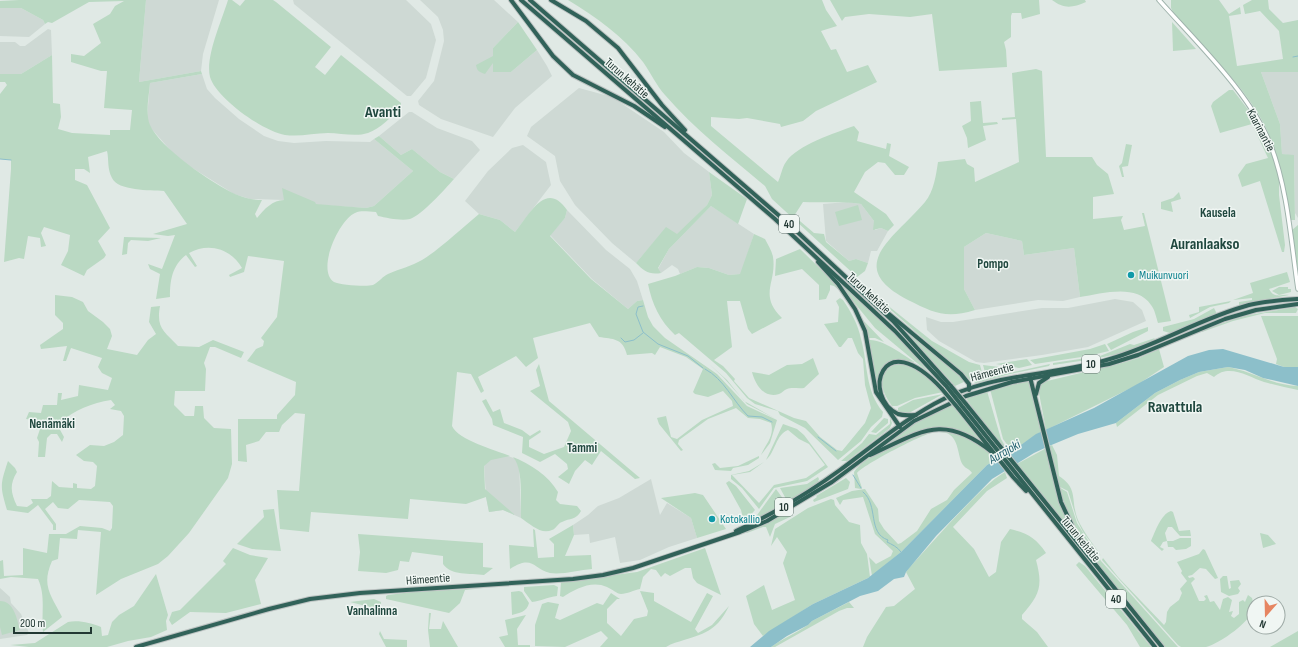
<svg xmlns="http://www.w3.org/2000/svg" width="1298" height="647" font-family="'Sofia Sans Condensed',sans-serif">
	<rect width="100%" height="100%" fill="#e0e9e5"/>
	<g fill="#ced9d4">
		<path d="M146,0H219L203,54L201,71L139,82Z"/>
		<path d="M293,0H406L431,24L436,40L426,78L411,96H407L294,4Z"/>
		<path d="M420,0H494L518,22L493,48L511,72L537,50L547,66L552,76L515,108L493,137L441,119L419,105L418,101L434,81L444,41L443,30L438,17Z"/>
		<path d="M0,8H21L43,20L45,24L29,37L0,36Z"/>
		<path d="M48,29L51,30L52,55L21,74H0V42H15L20,46H25Z"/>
		<path d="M1261,72H1298V218L1295,213L1294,156L1282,154L1280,124Z"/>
		<path d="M202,74L207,89L215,98L239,119L264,136L278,141L294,143L326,141L370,142L374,139L413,171L374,206L366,208L321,205L284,200L250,199L234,194L178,159L150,127L147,118L150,83Z"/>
		<path d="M579,88L612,97L664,132L684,153L709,172L712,195L707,205L677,235L666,228L636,263L612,243L575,205L560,181L555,156L527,136L531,127Z"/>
		<path d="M409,112H412L437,128L472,141L480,150L454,179L440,172L412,149L401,155L379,136Z"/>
		<path d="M523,145L546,162L551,185L515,232L500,220L479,214L465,201L488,171L512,148Z"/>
		<path d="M847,202L861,204L874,221L875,230L881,228L888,231L877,251H871L868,263L856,259L849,261L826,241L823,204Z"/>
		<path d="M711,206L754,234L741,274L729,275L709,268L697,267L680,274L678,269L672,265L661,273L658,269L669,249Z"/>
		<path d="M567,210L606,250L630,269L637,281L643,300L637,301L628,309L592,279L550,235L565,218Z"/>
		<path d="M986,233L1022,241L1024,255L1074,248L1080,297L1063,301L1038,300L975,310L964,289V247Z"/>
		<path d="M1115,299L1133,302L1142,310L1146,321L1088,347L1042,355L984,363L976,362L939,341L927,330L926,317L941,322H953L1042,308H1068Z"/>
		<path d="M483,447L519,460L521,518L503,510L489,512L486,497Z"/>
		<path d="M651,479L660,515L667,503L691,518L697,538L669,547L640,560L620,563L615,537L590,543L589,534L574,535L573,525L588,515L598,506L619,498Z"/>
		<path d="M0,588L10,597L11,603L21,614L29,633L27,635L0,639Z"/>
	</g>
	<g fill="#bad9c3">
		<path d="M19,0H146L139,82L201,71L202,74L150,83C149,96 145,113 150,125C159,147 213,184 235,194C244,198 253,200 262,200L255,214L257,218C264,209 273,200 284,200L282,188L315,202L316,204L366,208L374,206L413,171L374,139L379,136L401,155L412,149L440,172L454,179C445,189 422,215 410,219C401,221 387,218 378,216L376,212C368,212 362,210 355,213C339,220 316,270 334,282C340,285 367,287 373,285C379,282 383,276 388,274C399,269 412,266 422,260C440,249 462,228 479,214L500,220L515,232C530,214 546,180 567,210L565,218L550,236L591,279L628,309L637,301L643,300L648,317L653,326L665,338L717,374L747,406L777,420L770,443L761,455C765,445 775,436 771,423L760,419L748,418L736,408L708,419L679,440L678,444L683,450L681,451L659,424L657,418L666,416L671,437L677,439L702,420L733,406L732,401L723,391L708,397L695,394L693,392L703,369L686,357L660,347L655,355L652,353L627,355C623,338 613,339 599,337L590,323L533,338L538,358L526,367L516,356L478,377L484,391L481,393L471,374L457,372L452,426C458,440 495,450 510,456L491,460L484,466L485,489L515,515L503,510L489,512L486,497L466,504L410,499L408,519L311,512L309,532L280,529L277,490L299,491L305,414L295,413L282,425L279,432H266L259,441L246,445L247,462L238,461V419H277V415L295,395L296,382L247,361L256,349L263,346L264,341L261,338L277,317L284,261L248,256L244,272L230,277L229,275L242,268C231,249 209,242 189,253L197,266L195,267L186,255C172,266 170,280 170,297L156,299L160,274L150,269L148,264L162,269L175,235L168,236L153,234L187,224L164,191C150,190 118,191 112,178C107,169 109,159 107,151L88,157L90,173L84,169H75V180L87,185L110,228L98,241L106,255L104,258L87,270L84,276L61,265L68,251L70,235L44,227L41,233L46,246L41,247L40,238L28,236L24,259L19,258L4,262L11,169V160L0,159V94L7,85L5,82H0V74H21L52,55L53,103L60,104L61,117L58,129L72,133L110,135V130H130L132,110L104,108L107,71H101L71,62V54L84,56L101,43L93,24L110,14L115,6L124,1L89,2L52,23L48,22L45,24L43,20L21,8H0V1Z"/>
		<path d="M228,0H232L240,6L245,0H273L276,2L331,47L315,67L325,75L341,55L401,103V107C392,116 380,129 368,133C356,137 340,133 328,133C314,133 300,137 285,135C264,132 216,98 210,77C205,57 222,20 228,0Z"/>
		<path d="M568,0H822L826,10L837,26L821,31L831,50L836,49L847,72L868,65L877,82L816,111L803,121L781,127L780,124L747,118L739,119L711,117V126L778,182C781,176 782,167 786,162C797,145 835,133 854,126L859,132L857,141L886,149L887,143L891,144L889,156L909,167L904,175H895L885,163L878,162L865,172L854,192L886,214L894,225L888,231L881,228L873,230L874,221L861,204C842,201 822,203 803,202L794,216L814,233L824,234L826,242L849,261L856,259L868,263L865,271L857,277L772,199L765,186C731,157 694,129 665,95C656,85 651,73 643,62C623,36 596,17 568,0Z"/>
		<path d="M830,0H1039L1040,14L1022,19L1021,13H1012L1011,16V37L1004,42L1006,50L1007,67L939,71L932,14L910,17L869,14L845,17L842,21Z"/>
		<path d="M1052,0H1085L1086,2C1072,8 1064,9 1052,0Z"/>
		<path d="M1171,0H1219L1229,14L1240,7L1241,14L1229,16L1237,66L1283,59L1279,31L1260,11L1245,14L1243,5L1252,0H1268L1269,9L1283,23L1298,20V72H1261L1280,124L1282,154L1294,155L1295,220H1291L1290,217C1284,186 1279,153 1264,124C1243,84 1205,49 1175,16L1171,8Z"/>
		<path d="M518,22L537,50L511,72H493V63L485,74C479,72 477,71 476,65L493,56V48Z"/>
		<path d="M1172,22L1196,49L1173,51Z"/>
		<path d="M1036,69L1042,71L1046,157H1092L1097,165L1108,174L1114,194L1093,197V219L1123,216L1121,220L1124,230L1145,226L1142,213H1144L1171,321L1158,323C1156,317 1155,310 1151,305C1136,283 1102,294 1080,297L1074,248L1024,255L1022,241L986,233L964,247V289L975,310C946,319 934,313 908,300C842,266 896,237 925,202C934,191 936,175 938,162L965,159L967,164L974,168L975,182L1019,162L1016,119L1002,120V118L1015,117L1012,73Z"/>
		<path d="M1229,90H1233L1256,120L1272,155L1279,177V195L1285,245L1284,252H1282L1260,181L1242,187L1238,175L1246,164L1268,158L1252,124L1220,133L1211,106L1213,102Z"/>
		<path d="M981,101L983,123L997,122L998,124L983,126L986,140L968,148L967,138L962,126L971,121L970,102Z"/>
		<path d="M1126,144L1132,145L1128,166L1122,167L1124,177H1122L1119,166L1122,163Z"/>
		<path d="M709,172L747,199L738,224L711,206L669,249L658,268L661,273C649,275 644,271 636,263L666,227L677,234L707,205L712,195Z"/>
		<path d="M1179,192L1181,199L1171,202L1173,212L1161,209V202L1173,198Z"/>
		<path d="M858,205L862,220L839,226L835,212Z"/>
		<path d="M1298,225V271L1292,230Z"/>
		<path d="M754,234L765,239C768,245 772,251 773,257C777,283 758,294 782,318L752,334L748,329L740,301H727L732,347L714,360L723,366L735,379L734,381L749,398L794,418L806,421L820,437L837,450L842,451L865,423L871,408L865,385L863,359L858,353L852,338H848L841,347H839L824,324L838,322L839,307L836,301L840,298L843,300C851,312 858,324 861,339C868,364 865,391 883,412L882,417L871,427L861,441L838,460L805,428L780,415L778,411L755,404L747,398L726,373L679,333L675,335C660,321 652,304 648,284L675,276L697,267L709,268L729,275L740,274Z"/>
		<path d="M124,237L161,238L148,241L131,240L128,243L127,254L122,255Z"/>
		<path d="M800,249L842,290L840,291L834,286L830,285V290L826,299L819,300V285L802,269L775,276L776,259Z"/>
		<path d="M1287,272L1290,282L1269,289C1274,299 1282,294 1289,295L1239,305V302L1252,300V298L1233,300L1253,293L1250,283Z"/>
		<path d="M830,273L879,317L910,349L929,373L875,328Z"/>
		<path d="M1279,287H1288V289H1291V292L1279,295L1272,291Z"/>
		<path d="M866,288L932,341L969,362L980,365L983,376L970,380Z"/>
		<path d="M55,295L72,297L83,302L88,311L103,322L110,329L112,336L107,349L137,355L148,340L156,334L149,322L151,307L160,306C156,328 164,331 178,346L199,347L213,340L244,352L241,358L215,347H210L204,363L206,369L205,391H175L174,405L185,416H194L195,406H203L204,418L214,428L231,429L232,464L228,478L189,533L168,556L158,564L121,579L96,595L101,532L78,530L77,539L60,538L58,559L52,561C41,586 51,595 62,617L43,632C41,614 46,596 38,579L11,577L0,579V561L3,560L4,576L23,575V548L47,553L49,534H66L80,526L102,528L110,531L112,528L113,506L110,502L79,500L68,509L58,508L53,502L45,509L56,524V530H53V525L38,505L28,513L7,510C0,486 0,485 8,461L15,468L17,472C9,485 11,493 17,506L27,507L33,503L31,499H47L51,496L52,481L59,487L73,488V483L77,484V488L91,489L95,486L97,466L93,462L84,461L76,455L90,445L104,446L114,442L123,435L124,416L121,411L110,409L115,405L111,400C92,403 74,410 60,423L59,428L64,437L62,442L57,434H51L47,438L45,457H38L39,442L37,438L40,429L35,420L26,419L29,412L41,413L43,405H57L58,393H62L61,400L78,396L79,385L108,390L112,378L102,373L98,367L102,358L71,348L66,361H63L67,346L41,349L40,345L63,329V323L55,315Z"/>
		<path d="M1231,301L1229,303L1210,307L1190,318L1189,315L1199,312V307Z"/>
		<path d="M1295,307L1298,309L1296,313H1265L1233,321L1202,332L1200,331L1244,316Z"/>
		<path d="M1214,308L1217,314L1170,333L1163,331V327L1194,319Z"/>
		<path d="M1261,316H1298V367H1284L1276,364L1277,359Z"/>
		<path d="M860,317L884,342L875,338H869Z"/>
		<path d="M893,318L966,381L955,386Z"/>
		<path d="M1148,327V331L1111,350L1107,344L1133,332Z"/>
		<path d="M1155,338C1142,354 1072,362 1053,365V363L1100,356L1130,344L1134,345Z"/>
		<path d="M869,340C883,339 903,355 915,362L899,360L885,366L878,377L879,394L875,379Z"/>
		<path d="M1105,344L1109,351L1088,356L1035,364L1030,360L1090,349Z"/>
		<path d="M1159,349L1164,367L1137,385L1046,430L1039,393V388L1043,382L1118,364L1139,358Z"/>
		<path d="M813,358L819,374L804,388C798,389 792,387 787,389C784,390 782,393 779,394C764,399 755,384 752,372L769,375L787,365L802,364Z"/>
		<path d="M1027,359L1032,365L1019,368L996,364Z"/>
		<path d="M903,363L921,372L943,392L915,398L897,406H892C879,388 874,367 903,363Z"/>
		<path d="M539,364L549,401L640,478L635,479L601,451L592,465L585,460L575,471L569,484L558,477L568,469L567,464L555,454L540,462L522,453L523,437L493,425L492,419L482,401L486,399L493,412L500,409L504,423L522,430L530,436L540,430L541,432L529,440V447L544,454L564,447L571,431L568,422L530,391L540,386L536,370Z"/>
		<path d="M709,364L727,380L744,401L776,419L747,404L723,377Z"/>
		<path d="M1050,364L1049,366L1010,374L976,383L972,381Z"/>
		<path d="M983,365L1015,369L986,376Z"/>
		<path d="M1228,367C1251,371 1274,386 1298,386V390C1287,388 1275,385 1264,382C1249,377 1229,363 1214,377L1207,373L1197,376L1158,395L1117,427L1116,423L1155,393L1180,380L1199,372Z"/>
		<path d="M1029,380L1042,431L1012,451L1003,439L990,389Z"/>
		<path d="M987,391L1001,439L1009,453L975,412L966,398Z"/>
		<path d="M943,394L909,413L898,412V408L913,400Z"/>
		<path d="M952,404L982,440L980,441C942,415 917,433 879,449L917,422Z"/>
		<path d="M884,418L888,419V423L876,433L871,432Z"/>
		<path d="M890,418L892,423L890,428L847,461H841L862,443L869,434L876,435L890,424Z"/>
		<path d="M783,424L797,429L804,435L828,467L807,481L774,488L759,509L742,488L731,479V475L749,471L764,462L750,472L732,475L759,503L774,485L806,478L825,465L809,444L799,439L788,430C776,434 775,453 766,460Z"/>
		<path d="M951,431L978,443L996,460L987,465L901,552L872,576L869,557L876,564L891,556L893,551L875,534L863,497L843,500L840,505L836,498L852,491L865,489L878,509L879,521L884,529L898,544L901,543L917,531L931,509L947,500L954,490L972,473C970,469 966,469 963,465C958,458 959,441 950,435C947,432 940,432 935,432C924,433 863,465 857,473L862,488L861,489L855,488L854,472C865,455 906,438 926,433C933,430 943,431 951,431Z"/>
		<path d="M1052,445L1057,455L1059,476C1079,489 1070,500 1078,520C1084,533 1094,545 1102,557L1083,532L1077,520L1068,491L1058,486L1052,458L1048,459L1060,502L1082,545L1017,464Z"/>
		<path d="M759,456V458L748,465L733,468L731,471L715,470L712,464L715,463L720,468L738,466Z"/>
		<path d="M513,457C530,464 548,475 558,492L556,500L560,504L577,506L581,511C576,520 570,518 562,522C558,523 556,529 552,530C541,535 530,524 521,518C520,502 524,469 513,457Z"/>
		<path d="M1005,472L1007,478L987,491L953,527L974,549L989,577L996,572L1001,542L1010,529C1027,533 1036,538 1046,553L1036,560C1043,586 1040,595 1022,615V619L1037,632L1048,647H863L867,637L886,607L894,606L915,589L906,572L909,568C929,546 947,525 968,504C980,492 990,481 1005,472Z"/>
		<path d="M818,477L819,479L818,482L790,501L786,499L780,488L807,484Z"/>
		<path d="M846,478L850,482L848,489L814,502L813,500L817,497L816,496Z"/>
		<path d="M729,481L736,486L755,510L744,522L741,510L726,483Z"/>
		<path d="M1059,487L1067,492L1077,523L1101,561L1178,647H1165C1130,604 1072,541 1059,487Z"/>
		<path d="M776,489L784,500V504L752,522Z"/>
		<path d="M695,493L703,495L726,529L697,538L691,518L661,498Z"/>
		<path d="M831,499L834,500L835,505L849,522L860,525L861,543L867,554L870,577L813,604L763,636L754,624L746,596L764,585L772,610L795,600L783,563L787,552L777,537L771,546L775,529L808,508Z"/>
		<path d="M274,509L281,551L252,549L237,544L264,517L263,510Z"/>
		<path d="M1171,511L1173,512L1179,531L1190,530L1191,536H1180L1172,527H1168L1165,533L1167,541L1163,542L1160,547L1164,549L1162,551L1151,541C1155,532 1161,514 1171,511Z"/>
		<path d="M788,512H791L792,516L775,524L770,537L766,527H763L747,533L746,532Z"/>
		<path d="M573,525L574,535L565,556L591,555L592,569C579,570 562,575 550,573C533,569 533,554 510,569L509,545L534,547L533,529L535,530L538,558L554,557V544L549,539Z"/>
		<path d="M1260,533L1268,535L1276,544L1263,548Z"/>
		<path d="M358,534L483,543V567L493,568L484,575C470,573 451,576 443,564V556L412,552L409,562L400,561L398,570L386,573L358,571L360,552Z"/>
		<path d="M1180,538H1191V546L1186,549L1176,550L1173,547H1168L1167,541H1173Z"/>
		<path d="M233,548L250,555L268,558L255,580L261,604L226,613L190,612L172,625L169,620L172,612L180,610L226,564L223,561Z"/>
		<path d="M705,548L721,595L697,583L693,578L691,568H685L670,576L665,573L661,577L656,570L651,569L643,577L640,589C634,590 627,594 621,594C617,594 612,589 607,587C592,580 575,589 563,597L560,596L561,582L637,572Z"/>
		<path d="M1203,549L1205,550L1218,578L1215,579L1206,569L1200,568L1192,575L1188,576L1189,578L1193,577L1195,579L1191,583L1199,601H1204L1206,599L1204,596L1207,595L1210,602L1214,601L1220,610L1223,599L1228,597L1232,600L1229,612L1233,611L1231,616L1234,618L1239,614V602L1243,600L1245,602L1248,595L1252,598L1254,606C1254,620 1219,644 1206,647C1199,647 1189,647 1181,647L1178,645L1102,560L1103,558L1118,577L1164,625L1166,622L1167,612L1170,607L1179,600L1182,593L1180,589L1187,581L1181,573L1182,571L1177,562L1199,554Z"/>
		<path d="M1079,562L1085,566L1151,647H1140L1127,625L1076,565Z"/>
		<path d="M156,574L168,615L166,621L167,630L151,637L128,641L107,647H29L10,645L35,643L68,622C79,620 91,623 101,627L102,636L108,635L112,622L119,615L134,606Z"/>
		<path d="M1223,576H1227L1229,589L1231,588L1230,581L1239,580L1241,584L1238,588L1240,591L1238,594L1229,596L1221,592L1220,579Z"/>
		<path d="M554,585L558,587L557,596C548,597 541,601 532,602L524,591V587Z"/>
		<path d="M485,588L465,590L460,603L449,613L386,599V596L388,595L412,592Z"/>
		<path d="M519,591L522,592L529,603C527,612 519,613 512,615L511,592Z"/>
		<path d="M640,591L654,593V601L691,622L707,593L713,596L695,629L698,633L712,625L729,606C718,629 707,633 684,640C678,642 672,643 666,647H600L608,638L601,631L565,647L535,646V625L542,604L548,602L559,604L555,618L560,620L597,603L603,605L611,593L620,599H617L607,609V623L621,636L634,619L647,616L648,611Z"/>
		<path d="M374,599L381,602V607L378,609L350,602Z"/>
		<path d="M0,601C14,601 17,619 20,630L2,635L0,627Z"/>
		<path d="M849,602L854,608H847L839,611L775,647H771C780,640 807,628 812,621Z"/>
		<path d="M429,613H431L429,629H441L443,621L458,647H430L428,630Z"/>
		<path d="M526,615L517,629L518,645H530V647H505L499,637L508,635L505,620Z"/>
		<path d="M380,631L384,639L407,640V647H386L379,634Z"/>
		<path d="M1298,631V647H1270Z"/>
	</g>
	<path fill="#8cbfca" d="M1223,349L1284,367H1298V386L1263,378L1245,370L1228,367L1199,372L1180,380L1155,393L1116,423L1078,434L1049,446L1034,453L992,479L936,536L906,572L904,577L894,579L878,591L860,596L812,621L808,625L787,636L771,647H750L769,631L813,604L868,578L901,552L987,465L1014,450L1036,434L1094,408L1188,356L1209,350Z"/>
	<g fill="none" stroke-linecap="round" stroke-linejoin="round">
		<g stroke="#8cbfca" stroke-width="1">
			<path d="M1293,57L1298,56"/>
			<path d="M0,159L11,160"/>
			<path d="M643,306L638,307L636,314L643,332L658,344L688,356L703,368"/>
			<path d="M621,338L625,342L634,340L643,333"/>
			<path d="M705,369C724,379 733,401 748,416L762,417L772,422"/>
			<path d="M818,437L836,451"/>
			<path d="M853,475L861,488"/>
			<path d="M863,492C879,505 867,533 888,540L887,542C891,544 898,547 901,552"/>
		</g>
		<g stroke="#a0b4ad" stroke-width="5.5">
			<path id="secondary" d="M1159,0C1196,42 1251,94 1271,146C1288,191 1291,242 1298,289"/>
		</g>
		<g stroke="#bdc3c2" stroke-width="6">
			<g id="highway">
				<path d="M511,0L553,56L573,75L634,106L665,127"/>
				<path d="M521,0L775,219L895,331L947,387"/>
				<path d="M530,0L791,226L893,321L951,386"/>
				<path d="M551,0L586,21L618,48L662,105L685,130"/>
				<path d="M818,262L838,284L855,309L865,331L876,392L900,427"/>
				<path d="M883,309L961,374L969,384V390"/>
				<path d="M1030,377L1061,502L1075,532L1091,557"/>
				<path d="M1036,394L1039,383L1048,377"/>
				<path d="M966,404L1162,647"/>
				<path d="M962,406L1155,647"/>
				<path d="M958,408L1013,477L1026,491"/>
				<path d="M916,415C910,415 904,416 898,414C862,398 880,322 942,389"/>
				<path d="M870,455C921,432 943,412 993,453"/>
				<path d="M736,531C773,514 807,494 840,470C871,447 900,423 934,404C990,372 1051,377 1110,359C1158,345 1201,318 1249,305C1265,301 1282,300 1298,299"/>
				<path d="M136,647L269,609L310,599L360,593L573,579L603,575L633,568L740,532L767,521L832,482L914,421L966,396L1012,382L1109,364L1138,355L1225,319L1256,310L1298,304"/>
			</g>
		</g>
		<use href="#secondary" stroke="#fff" stroke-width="3.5"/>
		<use href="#highway" stroke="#316259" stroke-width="4"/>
		<g stroke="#bdc3c2" stroke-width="6" stroke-linecap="butt">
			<g id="highway-bridge">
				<path d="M951,386L966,404"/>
				<path d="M947,387L962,406"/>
				<path d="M942,389L958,408"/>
			</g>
		</g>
		<use href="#highway-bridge" stroke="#316259" stroke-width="4"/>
	</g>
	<g fill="#0f9aa8" stroke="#f0f6f3" stroke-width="1.5">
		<circle cx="1131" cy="275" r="4"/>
		<circle cx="712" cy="519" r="4"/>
	</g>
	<g text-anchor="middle" stroke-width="3" stroke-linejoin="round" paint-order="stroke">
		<g fill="#f0f6f3" stroke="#60716d" stroke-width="1">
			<rect x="779" y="215" width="20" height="18" rx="3"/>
			<rect x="1082" y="355" width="18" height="18" rx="3"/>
			<rect x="775" y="498" width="18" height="18" rx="3"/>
			<rect x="1106" y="590" width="20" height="18" rx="3"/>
		</g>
		<g font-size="11" font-weight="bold" fill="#223833">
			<text x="789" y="228">40</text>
			<text x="1091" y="368">10</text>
			<text x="784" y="511">10</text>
			<text x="1116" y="603">40</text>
		</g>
		<g font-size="12" fill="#223833" stroke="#f0f6f3">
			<text transform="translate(627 78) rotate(41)" y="4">Turun kehätie</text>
			<text transform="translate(1261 130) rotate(62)" y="4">Kaarinantie</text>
			<text transform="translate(869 293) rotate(43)" y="4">Turun kehätie</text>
			<text transform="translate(992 372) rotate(-15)" y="4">Hämeentie</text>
			<text transform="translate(1081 539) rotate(51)" y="4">Turun kehätie</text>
			<text transform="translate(428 579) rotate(-4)" y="4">Hämeentie</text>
		</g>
		<g font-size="12" fill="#0d838f" stroke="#f0f6f3" text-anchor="start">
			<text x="1139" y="279">Muikunvuori</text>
			<text x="720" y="523">Kotokallio</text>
		</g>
		<g font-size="13" font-weight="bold" fill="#20483f" stroke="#f0f6f3">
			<text x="1218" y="217">Kausela</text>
			<text x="993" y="268">Pompo</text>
			<text x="52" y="428">Nenämäki</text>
			<text x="582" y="452">Tammi</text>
			<text x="372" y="615">Vanhalinna</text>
		</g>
		<g font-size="13" font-style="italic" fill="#22606f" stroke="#f0f6f3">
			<text transform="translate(1004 451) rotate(-30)" y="5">Aurajoki</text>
		</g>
		<g font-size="16" font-weight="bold" fill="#20483f" stroke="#f0f6f3">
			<text x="383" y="117">Avanti</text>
			<text x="1205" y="249">Auranlaakso</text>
			<text x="1175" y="412">Ravattula</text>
		</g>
	</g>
	<g transform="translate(1266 615) rotate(200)"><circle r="19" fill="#f0f6f3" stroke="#9eaaa6"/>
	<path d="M0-3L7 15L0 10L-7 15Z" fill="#e68561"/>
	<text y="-6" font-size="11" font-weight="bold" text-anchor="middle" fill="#223833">N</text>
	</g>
	<path d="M14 627v6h77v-6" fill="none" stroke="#223833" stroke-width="2"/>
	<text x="20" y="627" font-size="12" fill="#223833" stroke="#f0f6f3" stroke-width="3" paint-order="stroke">200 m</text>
</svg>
